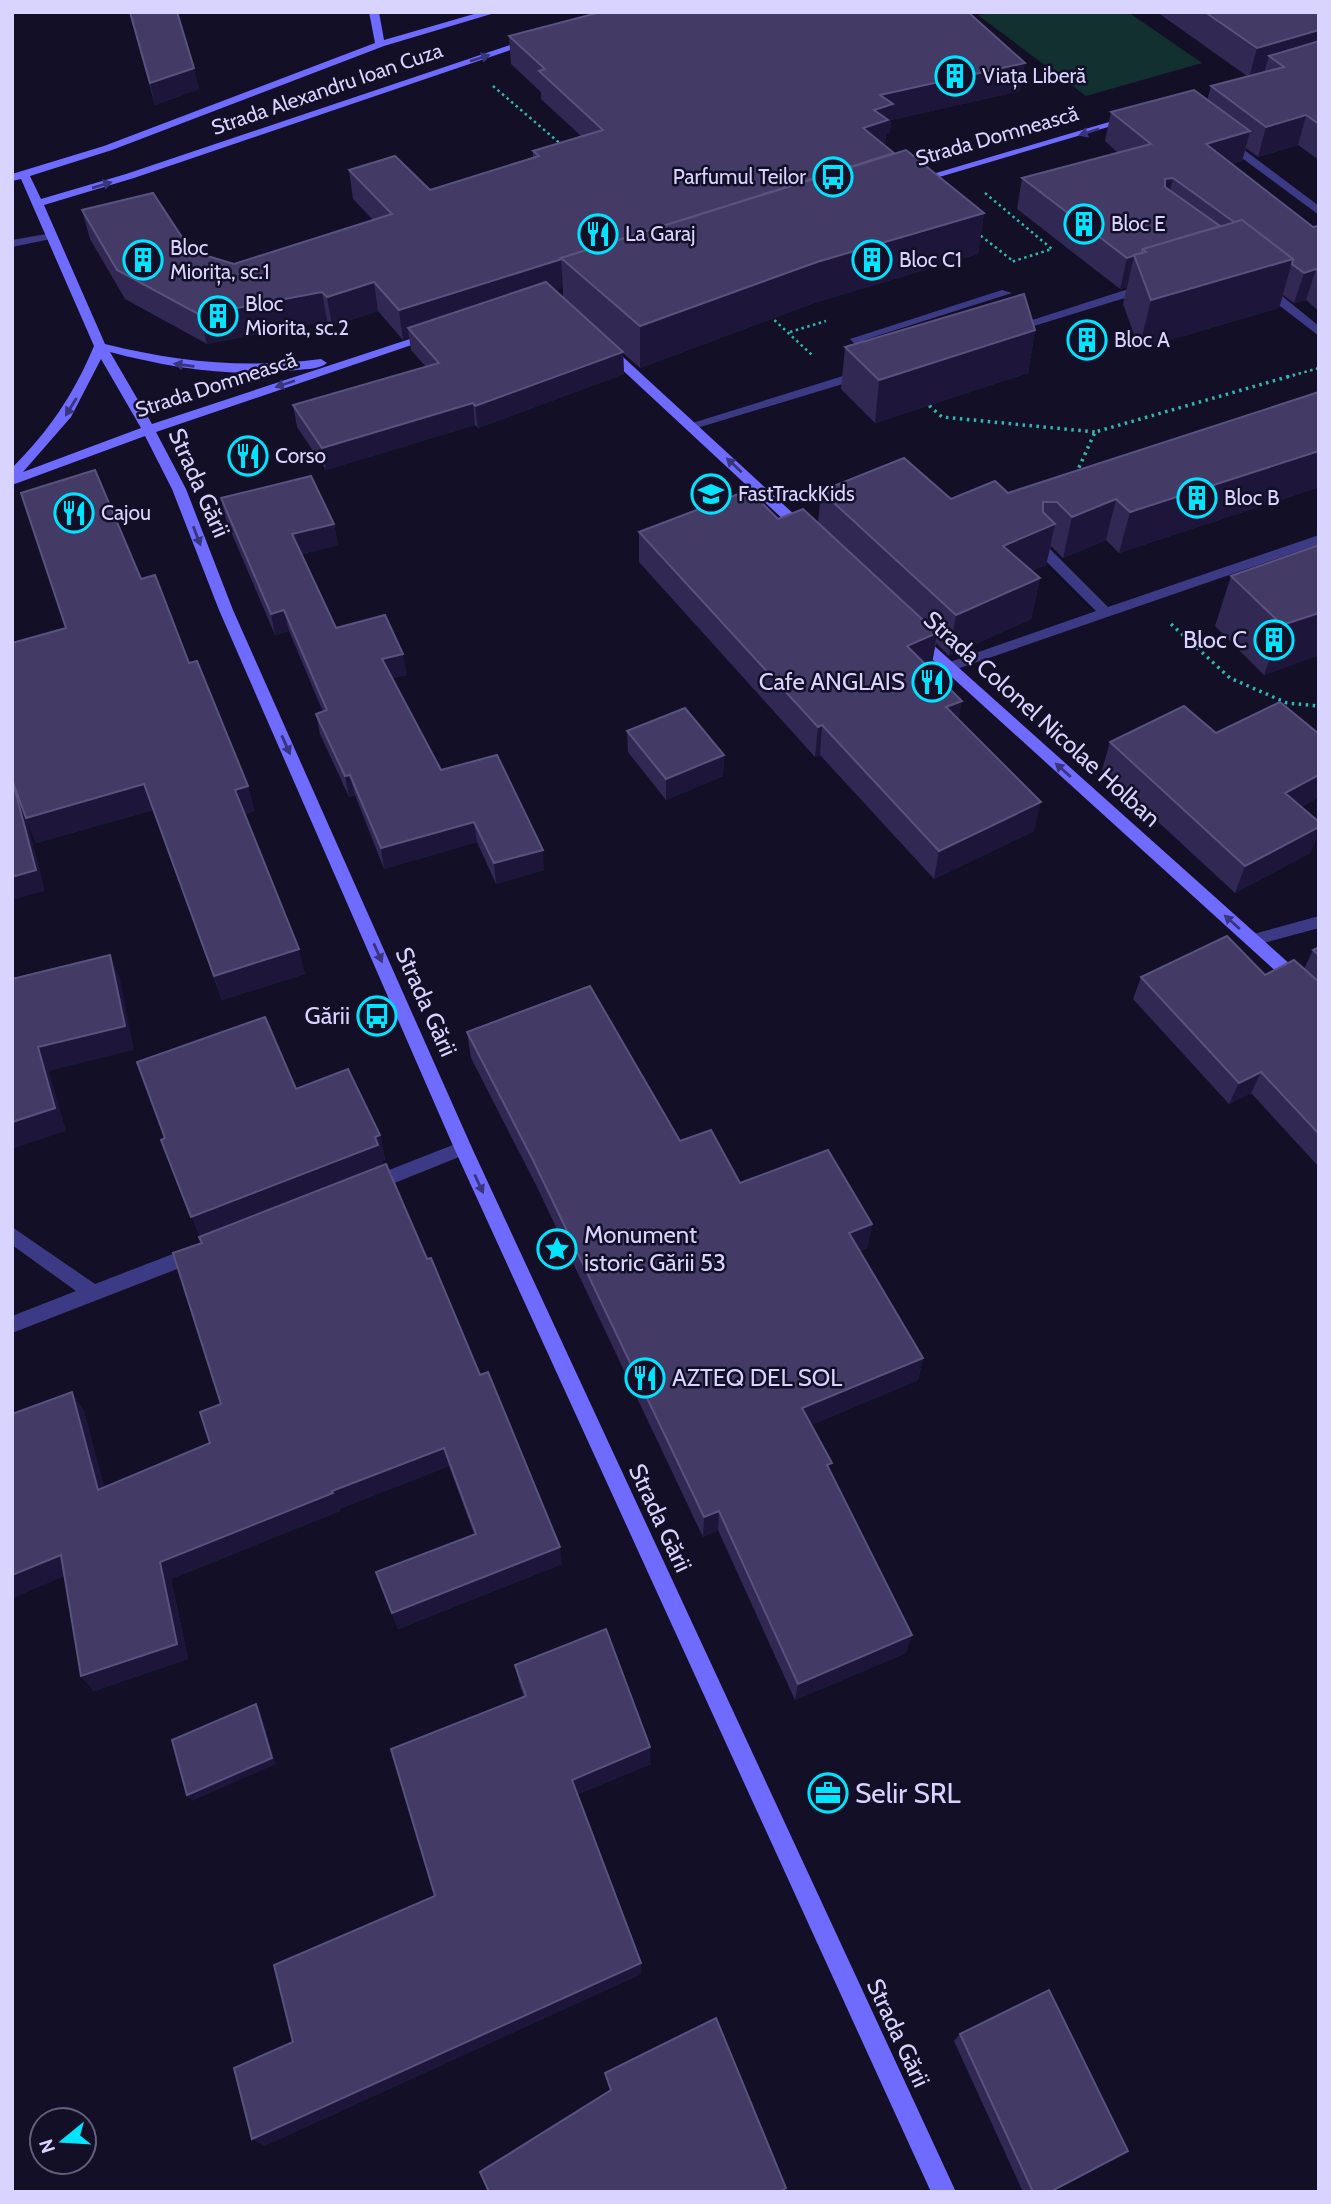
<svg xmlns="http://www.w3.org/2000/svg" width="1331" height="2204" font-family="Cabin,sans-serif">
	<rect width="100%" height="100%" fill="#130f26"/>
	<path fill="#12302f" d="M989,12H1128L1202,63L1086,96L978,15Z"/>
	<g fill="none" stroke-linecap="round" stroke-linejoin="round">
		<g stroke="#2fb8b0" stroke-width="2.5" stroke-dasharray="2.5 3.5" stroke-linecap="butt">
			<path d="M493,86L563,146"/>
			<path d="M985,193L1052,249L1011,262"/>
			<path d="M976,232L1013,261"/>
			<path d="M770,316L812,355"/>
			<path d="M790,332L826,321"/>
			<path d="M1287,377L1319,368"/>
		</g>
		<g stroke="#2fb8b0" stroke-width="3.5" stroke-dasharray="2.5 4.5" stroke-linecap="butt">
			<path d="M924,401L942,417L1095,432"/>
			<path d="M1076,474L1095,432L1294,375"/>
			<path d="M1171,624L1230,678L1287,703L1319,706"/>
		</g>
		<g fill="#3d3a85" fill-rule="evenodd">
			<path d="M52,233L56,234V238L12,247V240Z"/>
			<path d="M1147,283L1153,287L1151,290L1014,332L1004,329Z"/>
			<path d="M1258,283H1266L1319,326V336L1258,289Z"/>
			<path d="M1002,290L1012,293L864,340L879,354V360H871L850,339Z"/>
			<path d="M862,370L866,371V377L697,428L692,429L686,425Z"/>
			<path d="M1319,535V544L954,670H944L942,667L944,664L1096,611L1036,551V545H1046L1108,607Z"/>
			<path d="M1319,916V928L1252,946L1244,940L1246,936Z"/>
			<path d="M463,1141L469,1143L472,1148L469,1153L372,1192L366,1189L363,1184L366,1179Z"/>
			<path d="M12,1227L95,1284L196,1245L203,1247L205,1253L203,1259L12,1333V1316L76,1291L12,1245Z"/>
		</g>
		<path fill="#3d3a85" fill-rule="evenodd" d="M1223,140H1231L1319,206V215L1223,144Z"/>
		<g fill="#6f6bff" fill-rule="evenodd">
			<path d="M369,12H379L384,40L481,12H498L384,46L112,150L30,176L41,199L126,174L528,39L537,41L134,178L44,205L105,344C178,362 246,369 321,359L327,363C320,369 307,369 297,370C233,378 171,368 110,352L152,424L428,333L438,336L156,432L186,489L233,610L472,1148L956,2192H931L454,1148L219,610L172,489L145,436L12,485V468C49,431 74,394 94,346L21,179L12,181V174L104,146L375,43ZM101,359L141,428L23,472L71,417Z"/>
			<path d="M1126,117L1135,119L919,183L909,181Z"/>
			<path d="M606,344L610,345L809,528V534H799L602,351L600,348Z"/>
			<path d="M916,632L921,634L1319,990V1007L1313,1005L911,640L909,637Z"/>
		</g>
	</g>
	<g fill="#312854" fill-rule="evenodd">
		<path d="M129,12H177L199,89L155,105Z"/>
		<path d="M593,12H968L1020,91L891,120L890,132L886,134L885,146L894,153L984,213L978,254L814,303L640,368L623,353L624,374L478,428L475,425L326,470L297,427L293,405L426,367L411,350L409,337L403,340L378,311L332,326L327,321L207,344L125,299L90,239L82,210L191,251L234,264L373,220L353,199L349,170L430,190L533,158V151L581,136L541,99V92L511,64L509,36L595,14ZM563,288V297L555,290Z"/>
		<path d="M1157,12H1319V160L1298,145L1258,157L1246,148L1242,161L1232,164L1313,227L1319,226V311L1306,300L1294,303L1283,295L1279,308L1139,349L1123,304L1127,287L1120,289L1017,209L1022,178L1118,153L1105,141L1111,112L1207,100L1211,86L1247,76Z"/>
		<path d="M1035,330L1028,373L875,423L841,389L845,347Z"/>
		<path d="M1319,392V487L1119,553L1106,540L1063,558L1051,546L1046,565L1032,571L1040,578L1031,619L949,656L936,643L932,663L927,665L959,719L1034,831L934,879L820,755L815,757L639,562V532L778,519L818,523L821,491L951,499L1008,493Z"/>
		<path d="M221,498L334,524L338,545L302,554L336,628L407,675L392,678L441,770L544,870L496,884L477,842L384,869L355,795L349,797L320,734L316,714L323,712L289,631L275,635L226,520Z"/>
		<path d="M1319,545V655L1264,675L1215,626L1231,576Z"/>
		<path d="M141,579L189,663L248,786L254,811L245,814L305,974L222,1000L153,810L36,843L25,815L45,891L19,799L66,628Z"/>
		<path d="M627,731L724,755L723,776L666,800L628,752Z"/>
		<path d="M1216,733L1319,734V797L1301,807L1319,822V833L1310,853L1235,893L1102,770L1110,742Z"/>
		<path d="M1319,947V1167L1251,1093L1229,1104L1133,999L1141,977L1265,975L1304,969L1313,950Z"/>
		<path d="M467,1032L680,1141L740,1183L872,1224L867,1248L860,1251L923,1358L918,1380L811,1425L906,1653L795,1700L718,1530L703,1537L537,1187L471,1058Z"/>
		<path d="M296,1089L380,1135L385,1160L382,1161L383,1166L480,1375L562,1564L398,1629L376,1572L474,1534L449,1466L339,1509L340,1511L171,1579L188,1659L94,1691L81,1676L64,1576L12,1598V1414L84,1411L104,1487L210,1443L221,1404L202,1243Z"/>
		<path d="M515,1665L651,1764L578,1794L641,1974L264,2146L293,2042L435,1896L524,1697L519,1683Z"/>
		<path d="M960,2034L1050,2192H1023L954,2041Z"/>
	</g>
	<g fill="#1d163a">
		<path d="M1319,30V57L1284,67L1269,56L1264,73L1249,78L1257,48Z"/>
		<path d="M1025,63L1020,91L891,120L890,132L886,134L885,149L863,128L874,110L880,95Z"/>
		<path d="M194,68L199,89L155,105L150,83Z"/>
		<path d="M1306,115L1298,145L1258,157L1266,127Z"/>
		<path d="M1250,131L1242,161L1199,174L1206,144Z"/>
		<path d="M1173,178L1166,208L1165,179Z"/>
		<path d="M984,213L978,254L814,303L640,368V326L817,262Z"/>
		<path d="M1134,256L1127,287L1120,289L1127,258Z"/>
		<path d="M561,259L563,288L415,335L408,328L409,337L403,340L399,310Z"/>
		<path d="M1293,259L1279,308L1139,349L1151,300Z"/>
		<path d="M1316,269L1306,300L1294,303L1304,273Z"/>
		<path d="M374,282L378,311L332,326L327,297Z"/>
		<path d="M322,292L327,321L207,344L200,315Z"/>
		<path d="M1035,330L1028,373L875,423L879,380Z"/>
		<path d="M623,352L624,374L478,428L475,406Z"/>
		<path d="M473,403L475,425L326,470L322,448Z"/>
		<path d="M1319,451V487L1119,553L1130,512Z"/>
		<path d="M1116,499L1106,540L1063,558L1072,517Z"/>
		<path d="M334,524L338,545L297,555L292,534Z"/>
		<path d="M1055,524L1046,565L995,587L1003,546Z"/>
		<path d="M1040,578L1031,619L949,656L956,615Z"/>
		<path d="M284,610L289,631L275,635L271,614Z"/>
		<path d="M1319,613V655L1264,675L1282,625Z"/>
		<path d="M937,633L932,663L903,676L907,646Z"/>
		<path d="M403,654L407,675L386,680L382,659Z"/>
		<path d="M962,701L957,730L946,707Z"/>
		<path d="M822,725L820,755L815,757L818,727Z"/>
		<path d="M724,755L723,776L666,800V779Z"/>
		<path d="M350,775L355,795L349,797L345,776Z"/>
		<path d="M1319,775V797L1274,821L1285,793Z"/>
		<path d="M144,784L153,810L36,843L26,818Z"/>
		<path d="M14,786L23,807L45,891L12,900Z"/>
		<path d="M248,786L254,811L242,815L235,790Z"/>
		<path d="M1041,802L1034,831L934,879L939,851Z"/>
		<path d="M474,822L477,842L384,869L381,848Z"/>
		<path d="M1319,827V833L1310,853L1235,893L1245,866Z"/>
		<path d="M543,850L544,870L496,884L494,863Z"/>
		<path d="M299,949L305,974L222,1000L214,976Z"/>
		<path d="M110,955L120,979L134,1050L49,1071L66,1131L12,1149V1122L38,1047Z"/>
		<path d="M1261,1072L1251,1093L1229,1104L1239,1083Z"/>
		<path d="M380,1135L385,1160L382,1161L384,1169L201,1240L191,1217Z"/>
		<path d="M872,1224L867,1248L845,1257L849,1233Z"/>
		<path d="M923,1358L918,1380L799,1430L802,1408Z"/>
		<path d="M72,1392L84,1411L110,1508L98,1490Z"/>
		<path d="M444,1448L449,1466L339,1509L332,1491Z"/>
		<path d="M333,1493L340,1511L171,1579L188,1659L94,1691L81,1676L160,1562Z"/>
		<path d="M719,1511L718,1530L703,1537L704,1517Z"/>
		<path d="M560,1547L562,1564L398,1629L392,1613Z"/>
		<path d="M61,1555L74,1572L12,1598V1575Z"/>
		<path d="M912,1635L906,1653L795,1700L798,1684Z"/>
		<path d="M256,1704L260,1711L276,1764L192,1801L187,1795Z"/>
		<path d="M650,1747L651,1764L575,1795L572,1780Z"/>
		<path d="M641,1963V1974L264,2146L252,2139Z"/>
	</g>
	<g fill="#433a66" stroke="#5a527e" stroke-width="2">
		<path d="M130,12H177L194,68L150,83Z"/>
		<path d="M601,12H968L1025,63L880,95L893,104L874,110L888,120L863,128L894,153L561,258L562,259L399,310L374,282L327,297L322,292L200,315L117,270L82,210L153,193L191,251L234,264L392,214L349,170L395,156L430,190L539,156L533,151L603,130L539,71L545,69L509,36Z"/>
		<path d="M1205,12H1319V30L1257,48Z"/>
		<path d="M1319,41V124L1306,115L1266,127L1211,86L1284,67L1269,56Z"/>
		<path d="M1194,90L1250,131L1206,144L1313,227L1319,226V272L1316,269L1304,273L1292,264L1293,259L1242,220L1234,222L1173,178L1165,179V187L1220,226L1143,249L1142,253L1127,258L1022,178L1151,144L1111,112Z"/>
		<path d="M906,150L984,213L817,262L640,326L561,258Z"/>
		<path d="M1242,220L1293,259L1151,300L1134,255L1146,252L1143,249Z"/>
		<path d="M546,282L623,352L475,406L473,403L322,448L293,405L439,363L408,328Z"/>
		<path d="M1024,294L1035,330L879,380L845,347Z"/>
		<path d="M1319,392V451L1130,512L1116,499L1072,517L1057,502H1043V512L1055,524L1003,546L1040,578L956,615L821,491L904,458L951,499L995,481L1008,493Z"/>
		<path d="M95,470L141,579L155,575L189,663L197,661L248,786L235,790L299,949L214,976L144,784L26,818L12,779V643L66,628L21,493Z"/>
		<path d="M311,476L334,524L292,534L336,628L385,615L403,654L382,659L441,770L497,755L543,850L494,863L474,822L381,848L350,775L345,776L316,714L327,710L284,610L271,614L221,498Z"/>
		<path d="M749,490L778,519L803,509L937,633L907,646L962,701L946,707L1041,802L939,851L822,725L818,727L639,532Z"/>
		<path d="M1319,545V613L1282,625L1231,576Z"/>
		<path d="M1280,702L1319,734V775L1285,793L1319,822V827L1245,866L1110,742L1184,706L1216,733Z"/>
		<path d="M685,708L724,755L666,779L627,731Z"/>
		<path d="M12,786H14L36,870L12,877Z"/>
		<path d="M1227,936L1265,975L1294,960L1319,982V1134L1261,1072L1239,1083L1141,977Z"/>
		<path d="M1319,947V955L1313,950Z"/>
		<path d="M110,955L125,1026L38,1047L55,1108L12,1122V979Z"/>
		<path d="M590,986L680,1141L711,1130L740,1183L828,1150L872,1224L849,1233L923,1358L802,1408L832,1463L827,1465L912,1635L798,1684L719,1511L704,1517L534,1162L467,1032Z"/>
		<path d="M265,1017L296,1089L348,1069L380,1135L375,1137L378,1145L191,1217L161,1140L165,1138L137,1062Z"/>
		<path d="M386,1164L427,1259L431,1258L480,1375L488,1372L560,1547L392,1613L376,1572L476,1534L444,1448L332,1491L333,1493L160,1562L177,1644L81,1676L61,1555L12,1575V1414L72,1392L98,1490L210,1443L200,1412L221,1404L173,1253L202,1243L199,1237Z"/>
		<path d="M606,1629L650,1747L572,1780L641,1963L252,2139L234,2068L293,2042L274,1965L435,1896L391,1749L526,1696L515,1665Z"/>
		<path d="M256,1704L272,1758L187,1795L172,1740Z"/>
		<path d="M1049,1990L1128,2151L1050,2192H1033L960,2034Z"/>
		<path d="M716,2018L786,2188L779,2192H489L480,2172L611,2090L605,2073Z"/>
	</g>
	<defs><path id="oneway-solid" d="M-6-.8H1V-3.2L6.5 0L1 3.2V.8H-6Z" transform="scale(1.75)"/></defs>
	<g fill="#38347d">
		<use href="#oneway-solid" transform="translate(480 58) rotate(-18)"/>
		<use href="#oneway-solid" transform="translate(1089 132) rotate(162)"/>
		<use href="#oneway-solid" transform="translate(102 185) rotate(-17)"/>
		<use href="#oneway-solid" transform="translate(184 365) rotate(-173)"/>
		<use href="#oneway-solid" transform="translate(285 384) rotate(162)"/>
		<use href="#oneway-solid" transform="translate(71 407) rotate(122)"/>
		<use href="#oneway-solid" transform="translate(734 465) rotate(-137)"/>
		<use href="#oneway-solid" transform="translate(197 536) rotate(69)"/>
		<use href="#oneway-solid" transform="translate(286 745) rotate(66)"/>
		<use href="#oneway-solid" transform="translate(1063 770) rotate(-138)"/>
		<use href="#oneway-solid" transform="translate(1232 922) rotate(-138)"/>
		<use href="#oneway-solid" transform="translate(378 953) rotate(66)"/>
		<use href="#oneway-solid" transform="translate(479 1184) rotate(65)"/>
	</g>
	<defs>
		<g id="building-ring" transform="scale(2.0125)"><circle r="9.5" fill="#130f26" stroke="#00e5ff" stroke-width="1.5"/><path d="M-4-6H4V6H1V3H-1V6H-4ZM-2.5-4.3h1.7v1.8h-1.7ZM.8-4.3h1.7v1.8H.8ZM-2.5-1h1.7V.8h-1.7ZM.8-1h1.7V.8H.8Z" fill="#00e5ff"/></g>
		<g id="bus-ring" transform="scale(2.0125)"><circle r="9.5" fill="#130f26" stroke="#00e5ff" stroke-width="1.5"/><path d="M-5-6H5V4H4V6H2V4H-2V6H-4V4H-5ZM-3.5-4V0h7V-4ZM-3.5 1.2v1.5H-2V1.2ZM2 1.2v1.5H3.5V1.2Z" fill="#00e5ff"/></g>
		<g id="restaurant-ring" transform="scale(2.0125)"><circle r="9.5" fill="#130f26" stroke="#00e5ff" stroke-width="1.5"/><path d="M-5-6h1v4h1v-4h1v4h1v-4h1v5L-1.5 .5V6h-2V.5L-5-1ZM5-6V6H3V1.5H1.5Q1.5-4 5-6Z" fill="#00e5ff"/></g>
		<g id="school-ring" transform="scale(2.0125)"><circle r="9.5" fill="#130f26" stroke="#00e5ff" stroke-width="1.5"/><path d="M0-5L7-2L0 1L-7-2ZM-4 1L0 2.5L4 1V4Q0 6-4 4Z" fill="#00e5ff"/></g>
		<g id="sight-ring" transform="scale(2.0125)"><circle r="9.5" fill="#130f26" stroke="#00e5ff" stroke-width="1.5"/><path d="M0-6L1.8-2.2L6-1.7L2.9 1.2L3.7 5.4L0 3.3L-3.7 5.4L-2.9 1.2L-6-1.7L-1.8-2.2Z" fill="#00e5ff"/></g>
		<g id="office-ring" transform="scale(2.0125)"><circle r="9.5" fill="#130f26" stroke="#00e5ff" stroke-width="1.5"/><path d="M-6-3h4V-5.5h4V-3h4V5H-6ZM-1-4.5V-3h2v-1.5ZM-6 0V1H6V0Z" fill="#00e5ff"/></g>
	</defs>
	<g fill-rule="evenodd">
		<use href="#building-ring" x="955" y="76"/>
		<use href="#bus-ring" x="833" y="177"/>
		<use href="#building-ring" x="1084" y="224"/>
		<use href="#restaurant-ring" x="598" y="234"/>
		<use href="#building-ring" x="143" y="260"/>
		<use href="#building-ring" x="872" y="260"/>
		<use href="#building-ring" x="218" y="316"/>
		<use href="#building-ring" x="1087" y="340"/>
		<use href="#restaurant-ring" x="248" y="456"/>
		<use href="#school-ring" x="711" y="494"/>
		<use href="#building-ring" x="1197" y="498"/>
		<use href="#restaurant-ring" x="74" y="513"/>
		<use href="#building-ring" x="1274" y="640"/>
		<use href="#restaurant-ring" x="932" y="682"/>
		<use href="#bus-ring" x="377" y="1016"/>
		<use href="#sight-ring" x="557" y="1249"/>
		<use href="#restaurant-ring" x="645" y="1378"/>
		<use href="#office-ring" x="828" y="1793"/>
	</g>
	<g text-anchor="middle" stroke-width="5" stroke-linejoin="round" paint-order="stroke">
		<g font-size="21" fill="#d9d4ff" stroke="#130f26" text-anchor="start">
			<text x="982" y="83">Viața Liberă</text>
			<text x="806" y="184" text-anchor="end">Parfumul Teilor</text>
			<text x="1111" y="231">Bloc E</text>
			<text x="625" y="241">La Garaj</text>
			<text x="170" y="255">Bloc<tspan x="170" dy="24">Miorița, sc.1</tspan></text>
			<text x="899" y="267">Bloc C1</text>
			<text x="245" y="311">Bloc<tspan x="245" dy="24">Miorita, sc.2</tspan></text>
			<text x="1114" y="347">Bloc A</text>
			<text x="275" y="463">Corso</text>
			<text x="738" y="501">FastTrackKids</text>
			<text x="1224" y="505">Bloc B</text>
			<text x="101" y="520">Cajou</text>
		</g>
		<g font-size="21" fill="#d9d4ff" stroke="#130f26">
			<text transform="translate(327 89) rotate(-19)" y="7">Strada Alexandru Ioan Cuza</text>
			<text transform="translate(997 136) rotate(-16)" y="7">Strada Domnească</text>
			<text transform="translate(216 385) rotate(-18)" y="7">Strada Domnească</text>
		</g>
		<g font-size="24" fill="#d9d4ff" stroke="#130f26">
			<text transform="translate(199 483) rotate(66)" y="8">Strada Gării</text>
			<text transform="translate(1042 719) rotate(42)" y="8">Strada Colonel Nicolae Holban</text>
			<text transform="translate(426 1002) rotate(66)" y="8">Strada Gării</text>
			<text transform="translate(660 1518) rotate(65)" y="8">Strada Gării</text>
			<text transform="translate(898 2033) rotate(65)" y="8">Strada Gării</text>
		</g>
		<g font-size="24" fill="#d9d4ff" stroke="#130f26" text-anchor="end">
			<text x="1247" y="648">Bloc C</text>
			<text x="905" y="690">Cafe ANGLAIS</text>
			<text x="350" y="1024">Gării</text>
			<text x="584" y="1243" text-anchor="start">Monument<tspan x="584" dy="28">istoric Gării 53</tspan></text>
			<text x="672" y="1386" text-anchor="start">AZTEQ DEL SOL</text>
		</g>
		<g font-size="28" fill="#d9d4ff" stroke="#130f26" text-anchor="start">
			<text x="855" y="1803">Selir SRL</text>
		</g>
	</g>
	<rect width="1331" height="2204" fill="none" stroke="#d9d4ff" stroke-width="28"/>
	<g transform="translate(63 2141) rotate(252)"><circle r="33" fill="#130f26" stroke="#625e7d" stroke-width="2"/>
	<path d="M0-5L12 26L0 18L-12 26Z" fill="#00e5ff"/>
	<text y="-10" font-size="19" font-weight="bold" text-anchor="middle" fill="#d9d4ff">N</text>
	</g>
</svg>
